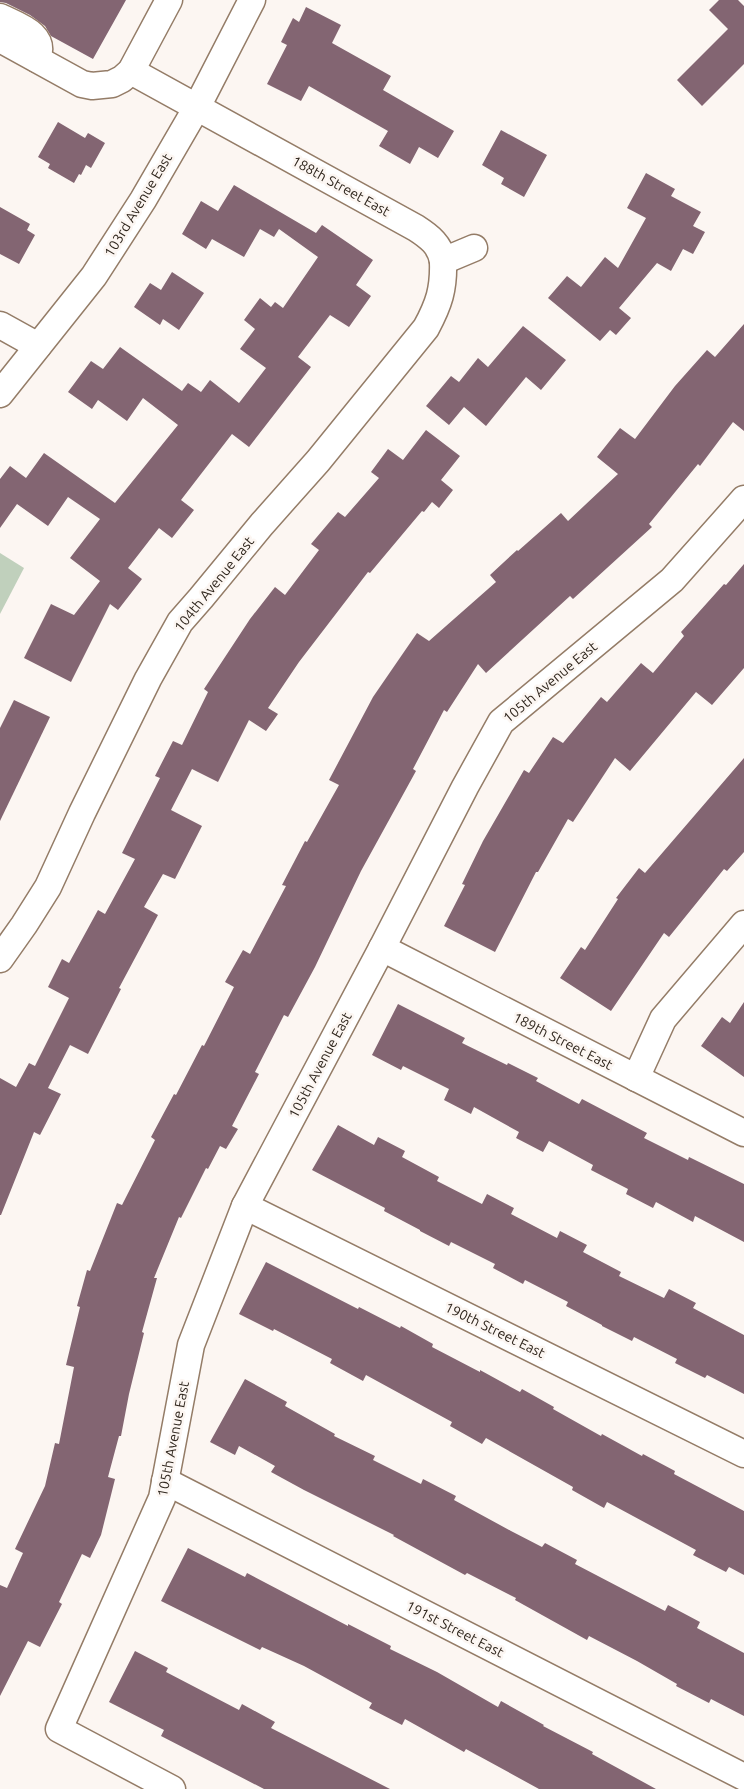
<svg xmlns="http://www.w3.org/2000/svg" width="744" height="1789" font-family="Ubuntu,sans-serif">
	<rect width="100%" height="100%" fill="#fcf6f2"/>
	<path fill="#c0d0bc" d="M0,553L24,568L0,614Z"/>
	<g fill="#836572">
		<path d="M0,0H126L93,59L51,36L45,26L30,15L6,3L0,2Z"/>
		<path d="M719,0H738L744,6V64L702,106L677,80L728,29L709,10Z"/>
		<path d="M306,7L341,25L332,43L391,76L383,90L454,131L438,158L419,147L410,164L379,146L388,131L309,86L301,101L267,84L287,45L281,42L293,18L299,22Z"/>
		<path d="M58,122L85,138L88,133L105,143L91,168L86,165L81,175L79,174L74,183L48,168L50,164L38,157Z"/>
		<path d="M501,130L547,155L524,197L501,184L504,178L482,165Z"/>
		<path d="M646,173L675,189L671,196L701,212L693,226L705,232L693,254L683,249L671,271L657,263L619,308L631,318L616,335L610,330L600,341L548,298L567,276L581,287L605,257L618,268L646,218L627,208Z"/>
		<path d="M234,185L316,233L322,225L373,260L356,285L371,296L349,327L330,315L298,357L311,367L249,447L232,434L201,474L181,500L194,510L172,538L159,528L128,568L142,579L118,610L110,604L71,682L24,658L51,604L74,615L100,581L70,558L100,519L68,497L48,526L17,504L0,528V479L10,466L26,478L44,453L115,503L178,425L143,398L127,421L98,400L92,409L68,392L91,361L103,369L120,347L182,391L188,383L201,392L210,380L239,403L266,368L240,349L255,329L244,320L260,298L271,307L275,302L283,308L318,257L279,229L274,237L260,229L244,257L212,239L206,249L182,234L201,201L218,211Z"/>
		<path d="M0,207L30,224L27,230L35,235L19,264L0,254Z"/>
		<path d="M172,272L204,293L179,330L163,319L160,325L134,307L150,283L161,290Z"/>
		<path d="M744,324V431L733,422L700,466L698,464L649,524L652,527L573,599L570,596L486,673L478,664L447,712L444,710L413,769L416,771L361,871L315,967L288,1017L284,1015L255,1072L259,1074L232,1126L238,1129L226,1149L220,1146L208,1169L206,1168L181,1218L179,1217L154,1278H157L142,1332L144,1333L129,1394L121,1436H119L108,1477L115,1479L101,1535L90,1558L82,1554L59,1602L62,1604L40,1647L28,1641L0,1696V1585L7,1588L23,1553L15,1549L45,1486L55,1443L59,1444L74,1367L66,1365L80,1307L77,1306L87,1270L90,1271L117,1203L122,1205L155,1140L151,1137L174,1094L176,1095L202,1045L204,1046L234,987L225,982L243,950L250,954L286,886L282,885L305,841L307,842L339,785L329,780L373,697L417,633L429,641L496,582L490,575L517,550L518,551L561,513L568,521L618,474L597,457L620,428L635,439L675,386L707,350L715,357Z"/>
		<path d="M523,326L566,360L541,390L526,377L486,426L464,407L449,425L426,406L451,376L459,382L478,358L488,367Z"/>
		<path d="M426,430L460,456L441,480L453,490L439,508L432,502L424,512L422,511L370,573L368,572L299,662L268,708L278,714L266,731L249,720L218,782L192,769L171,810L202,826L175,879L163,874L144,907L158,915L119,988L121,989L88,1054L70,1045L48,1088L61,1094L40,1135L34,1132L1,1215H0V1078L16,1087L29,1063L35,1066L69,998L48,987L62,959L69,963L98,910L105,914L135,859L122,853L160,778L155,776L173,741L182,745L208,692L204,689L250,619L275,587L285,595L319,550L311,544L338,512L345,517L379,478L371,472L388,449L403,460Z"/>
		<path d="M744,564V668L712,705L696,692L630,771L615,758L573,822L568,819L538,872H536L495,952L444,926L465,885L462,884L483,841L524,770L529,773L553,737L563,743L601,697L607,702L641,663L653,673L684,636L681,632L724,584L726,585Z"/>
		<path d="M14,700L50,717L0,821V728Z"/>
		<path d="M744,758V852L727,871L724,869L669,937L664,933L611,1011L560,978L581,947L585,950L618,899L616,898L639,868L645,873Z"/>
		<path d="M744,1002V1077L701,1046L722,1017L730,1023Z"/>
		<path d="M398,1004L465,1038L462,1043L507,1065L508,1063L538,1078L536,1081L579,1104L582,1099L647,1133L644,1138L688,1160L689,1157L744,1184V1242L695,1216L693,1222L656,1202L653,1208L626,1194L628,1189L591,1170L593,1165L549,1141L543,1152L516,1138L519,1132L474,1107L471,1114L444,1100L449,1089L403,1066L401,1070L372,1055Z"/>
		<path d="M338,1125L374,1145L378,1137L405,1151L402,1157L439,1177L437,1181L482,1204L487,1194L514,1208L511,1214L557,1238L560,1231L587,1245L583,1252L621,1272L619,1276L664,1298L669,1289L696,1303L693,1308L744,1335V1394L707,1375L705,1378L675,1363L677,1359L634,1337L632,1341L602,1326V1325L566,1306L568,1302L525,1280L523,1284L493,1268L495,1264L451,1242L449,1246L420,1231V1230L384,1211L385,1208L312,1170Z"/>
		<path d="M266,1262L358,1309L359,1307L400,1328L401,1326L433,1344L432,1347L480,1372V1370L520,1392L522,1389L554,1407L553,1409L601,1436L602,1434L642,1456L643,1454L675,1471L674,1474L744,1511V1575L729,1567L726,1572L693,1555L696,1550L607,1502L604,1508L572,1490L573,1487L486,1438L482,1444L450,1426L452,1422L366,1375L363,1381L330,1363L332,1359L274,1329L273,1331L239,1314Z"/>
		<path d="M245,1379L287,1402L285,1406L335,1434L334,1436L375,1456L373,1460L421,1484L423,1479L456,1496L454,1500L511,1531L542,1547L545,1543L577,1560L575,1564L665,1611L668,1605L700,1622L697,1628L744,1653V1716L711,1699L709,1703L676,1686L677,1684L637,1661L589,1636L587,1640L515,1600L516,1598L467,1573L465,1575L393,1536L394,1535L304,1490L271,1472L275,1466L239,1446L235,1455L210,1442Z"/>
		<path d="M188,1548L245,1577L247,1573L348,1626V1624L391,1646L390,1649L437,1672L498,1707L501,1701L544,1725L543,1726L593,1752L592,1754L656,1789H539L466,1749L464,1752L405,1719L402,1725L369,1708L372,1703L304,1666L262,1647L260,1650L161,1601Z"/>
		<path d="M135,1651L168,1668L166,1672L239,1710L242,1704L275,1722L271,1728L390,1789H264L161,1736L164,1730L109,1702Z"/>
	</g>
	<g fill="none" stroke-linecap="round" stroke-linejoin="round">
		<g stroke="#947c67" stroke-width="29">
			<g id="minor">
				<path d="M0,17C18,26 47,34 37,59"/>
				<path d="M0,39L82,84L92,86L112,84L122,79L131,71L169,0"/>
				<path d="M131,71L416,228C430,237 440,245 443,261L474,248"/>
				<path d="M0,325L38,346"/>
				<path d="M0,394L94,276L143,200L197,107L252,0"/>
				<path d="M382,948L744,1133"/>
				<path d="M0,959L24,925L48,887L82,813L148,679L180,622L201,598L262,524L318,461L426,328C439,304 444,289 443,261"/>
				<path d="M636,1078L663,1019L744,924"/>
				<path d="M245,1206L744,1454"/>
				<path d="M165,1481L744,1777"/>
				<path d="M172,1789L59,1729L162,1498L191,1345L245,1206L382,948L465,787L501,722L672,580L744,499"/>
			</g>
		</g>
		<use href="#minor" stroke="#fff" stroke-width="26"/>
	</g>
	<g text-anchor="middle" stroke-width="5" stroke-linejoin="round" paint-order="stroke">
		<g font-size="14" fill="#30271e" stroke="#fcf6f2">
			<text transform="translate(341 186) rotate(29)" y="5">188th Street East</text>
			<text transform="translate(138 205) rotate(-59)" y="5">103rd Avenue East</text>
			<text transform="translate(214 584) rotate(-51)" y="5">104th Avenue East</text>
			<text transform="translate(550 682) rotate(-40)" y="5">105th Avenue East</text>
			<text transform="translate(563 1041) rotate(27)" y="5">189th Street East</text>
			<text transform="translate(320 1065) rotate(-62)" y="5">105th Avenue East</text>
			<text transform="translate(495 1330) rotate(26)" y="5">190th Street East</text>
			<text transform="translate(173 1439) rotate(-79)" y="5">105th Avenue East</text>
			<text transform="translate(455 1629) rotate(27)" y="5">191st Street East</text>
		</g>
	</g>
</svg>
